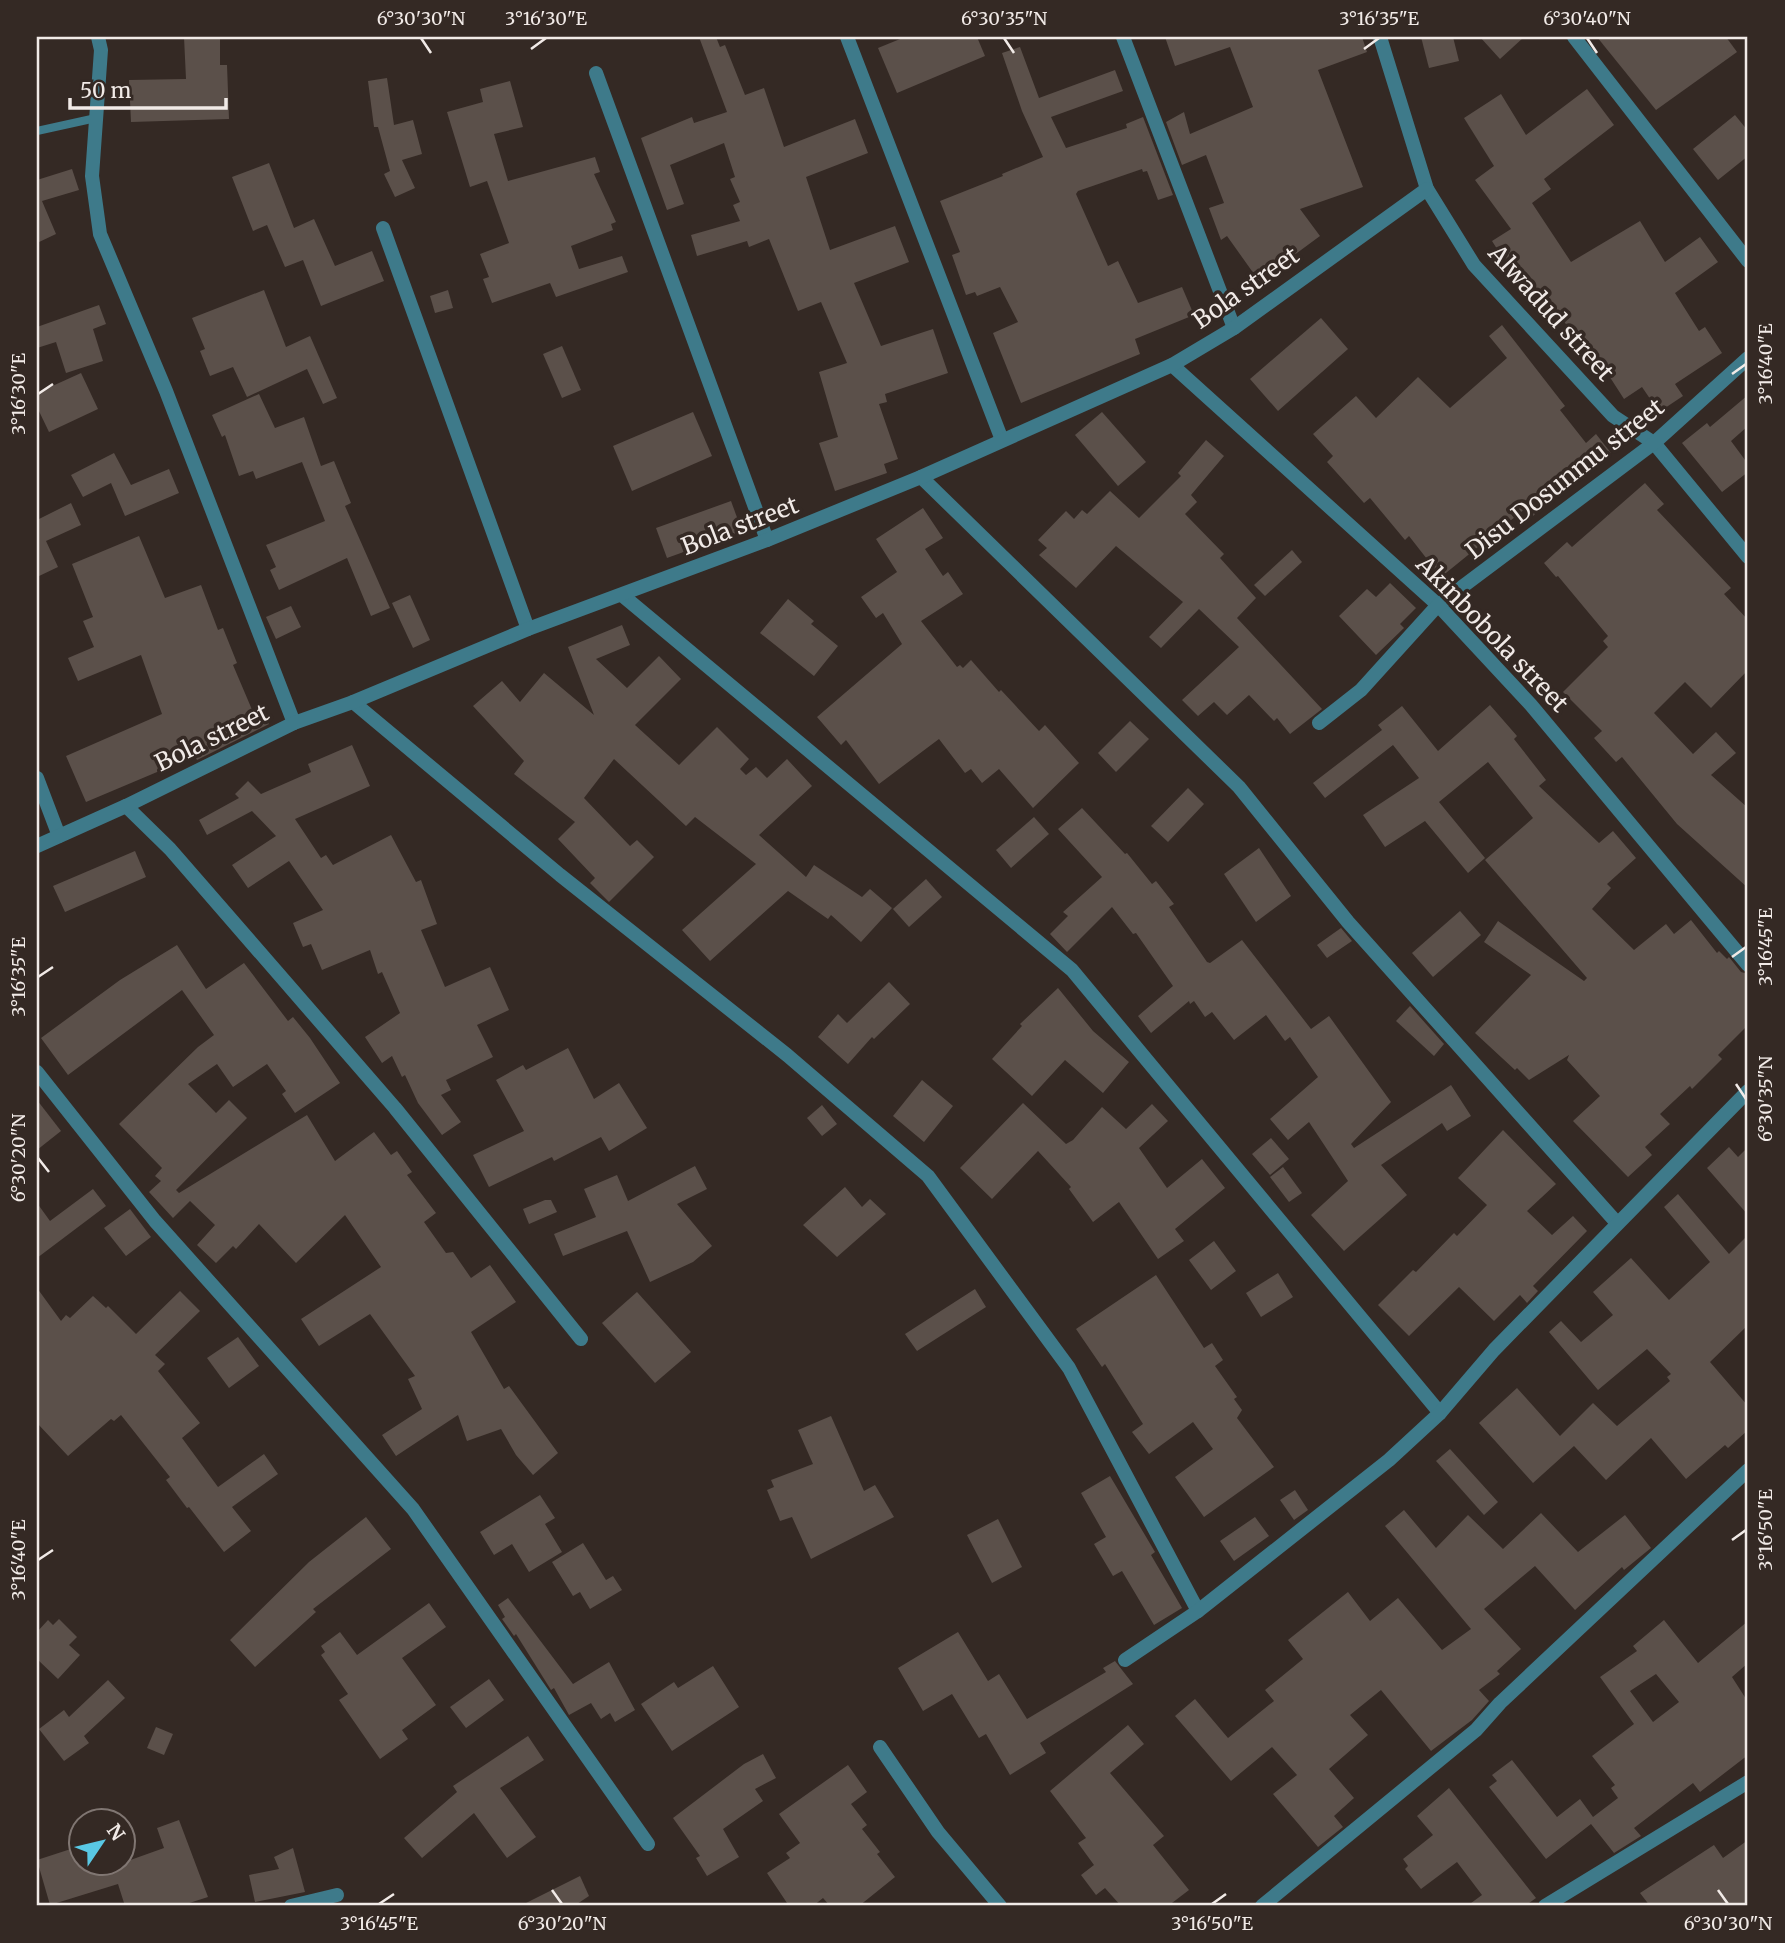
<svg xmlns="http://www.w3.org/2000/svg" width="1785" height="1943" font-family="Merriweather,serif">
	<rect width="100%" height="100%" fill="#342924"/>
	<g fill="#5b504a" fill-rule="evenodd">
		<path d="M184,37H220V65H227L229,119L131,122L129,80L186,79Z"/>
		<path d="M699,37H716L720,47L725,45L745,95L764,88L784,147L855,119L868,153L806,177L830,250L895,226L909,262L854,283L881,346L933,329L948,373L885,394L887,402L879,404L898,459L884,464L887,473L835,491L819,443L838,437L819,372L847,363L821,302L798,311L769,239L749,247L747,241L697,256L691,235L740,221L733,205L740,202L730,179L735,177L724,143L670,165L684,204L667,210L641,138L692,117L694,123L727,112Z"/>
		<path d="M905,37H977L985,56L897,93L878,48Z"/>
		<path d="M1165,37H1362L1367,52L1318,70L1363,187L1300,209L1320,236L1259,281L1227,236L1221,240L1209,208L1224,203L1206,155L1182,165L1166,122L1184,112L1190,134L1253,107L1230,47L1175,66Z"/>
		<path d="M1421,37H1453L1459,61L1429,68Z"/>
		<path d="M1480,37H1524L1500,59Z"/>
		<path d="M1597,37H1726L1737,52L1656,110Z"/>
		<path d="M1020,47L1039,98L1115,70L1123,91L1051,117L1066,148L1127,128L1126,124L1143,117L1173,195L1158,200L1147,171L1143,172L1142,169L1078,191L1076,194L1108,266L1118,261L1138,303L1182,287L1194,315L1135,339L1140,354L1021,403L993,333L1018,322L1000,287L977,296L975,292L966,295L952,255L960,252L940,201L1003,176L1002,174L1043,157L1022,111L1002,53Z"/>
		<path d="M387,78L394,125L413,120L422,154L402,160L415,188L395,197L384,174L390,171L378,127H374L368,81Z"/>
		<path d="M510,81L523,127L494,134L508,181L595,157L600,172L594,174L616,222L611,224L613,230L571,246L579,269L622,256L628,272L556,297L550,283L492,303L483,279L489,277L480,254L509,243L487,181L470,187L447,112L483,102L480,89Z"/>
		<path d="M1587,89L1614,125L1544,179L1551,189L1532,203L1571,262L1640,221L1665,262L1700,237L1718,262L1675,293L1699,331L1705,327L1722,353L1675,384L1683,396L1659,412L1642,387L1624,399L1604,368L1599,372L1561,317L1554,321L1521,269L1513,274L1492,241L1511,229L1475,180L1494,166L1464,118L1501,94L1526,135Z"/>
		<path d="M1735,115L1748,131V156L1718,180L1693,149Z"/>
		<path d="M269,163L294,228L314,219L335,266L372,251L384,281L321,306L303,260L285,267L267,225L253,231L232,177Z"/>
		<path d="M72,169L79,190L42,201L56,234L37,243V180Z"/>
		<path d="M264,290L286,347L310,336L337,398L323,404L307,369L247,397L233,367L210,376L200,351L205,349L192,318Z"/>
		<path d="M448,290L453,308L435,313L430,296Z"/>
		<path d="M99,305L106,324L93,329L103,361L66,373L56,342L37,348V327Z"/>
		<path d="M1321,318L1348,349L1278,411L1250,379Z"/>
		<path d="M1502,325L1565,406L1560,410L1586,443L1596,434L1611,453L1572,484L1569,481L1533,516L1526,508L1441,577L1409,536L1405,540L1370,498L1364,503L1327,462L1333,456L1313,434L1356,396L1376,418L1418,377L1450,408L1507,358L1489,336Z"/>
		<path d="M562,346L581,390L562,398L543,354Z"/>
		<path d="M81,373L98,409L49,432L37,407V393Z"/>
		<path d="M259,394L275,428L304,417L321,466L334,461L351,503L345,506L390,608L371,616L347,558L279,590L270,570L276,567L266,545L325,521L302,462L256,479L253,471L239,476L225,435L222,437L212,415Z"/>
		<path d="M1748,395V426L1731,441L1748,464V472L1722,492L1682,443L1707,423L1710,427Z"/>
		<path d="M693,412L712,456L632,491L613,446Z"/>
		<path d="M1102,412L1146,462L1118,486L1075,435Z"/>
		<path d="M1206,440L1224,456L1191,495L1197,502L1185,514L1224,554L1220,558L1256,598L1237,618L1322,709L1290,734L1277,718L1274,721L1249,695L1227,715L1214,702L1198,716L1182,700L1239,647L1199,609L1161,648L1149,637L1183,602L1116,546L1076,588L1039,555L1047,548L1038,540L1066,511L1074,519L1082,510L1087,514L1110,491L1139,518L1181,476L1178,473Z"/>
		<path d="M114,453L131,485L169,469L179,493L125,516L111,483L83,497L71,475Z"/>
		<path d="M1645,483L1664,504L1657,510L1731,588L1724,594L1748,620V670L1711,708L1685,682L1654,713L1693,754L1716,732L1736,753L1711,775L1748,808V888L1677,824L1622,757L1616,762L1594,738L1602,731L1563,692L1608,647L1603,641L1608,636L1558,576L1556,577L1544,563L1567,542L1572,547Z"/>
		<path d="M731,501L742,531L667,558L656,528Z"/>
		<path d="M71,503L81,525L46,541L58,567L37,577V520Z"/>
		<path d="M923,508L943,538L925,549L943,576L948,572L963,594L921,621L957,667L960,665L963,668L971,660L999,692L1001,690L1039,731L1045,725L1079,763L1033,808L999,769L982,783L971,769L965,773L939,739L879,784L846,740L841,745L817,717L902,644L883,613L876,618L861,597L897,572L876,539Z"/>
		<path d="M139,536L165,598L201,585L218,630L223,628L237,663L233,665L253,712L261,708L269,724L197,760L195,756L86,802L66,756L162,714L141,655L78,681L68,658L94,647L83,621L93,617L72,564Z"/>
		<path d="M1292,550L1302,562L1265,596L1254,585Z"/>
		<path d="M1390,583L1416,608L1400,624L1404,628L1376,655L1339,616L1367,589L1376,597Z"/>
		<path d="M410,595L430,640L413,648L392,603Z"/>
		<path d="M788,599L814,621L811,624L838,646L814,676L760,633Z"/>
		<path d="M291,606L301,627L276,639L266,617Z"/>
		<path d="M622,625L630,645L596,659L627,688L659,656L681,679L635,725L679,765L717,727L749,759L740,769L746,775L756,767L767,778L787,759L812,786L759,835L806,877L814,865L862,897L870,889L892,908L861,942L831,915L828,919L788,891L710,961L682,930L756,864L695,817L686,826L614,759L584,798L630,846L637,840L654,857L609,902L590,883L595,878L558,839L575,822L514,774L524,761L473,706L502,681L520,702L544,673L594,715L568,647Z"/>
		<path d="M1490,705L1517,736L1514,739L1546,780L1539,786L1599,843L1613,831L1636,858L1607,884L1611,888L1592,909L1634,950L1666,924L1674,934L1691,920L1717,953L1719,951L1727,959L1729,957L1741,972L1748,974V1025L1718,1055L1722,1059L1692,1089L1690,1086L1660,1114L1670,1124L1645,1147L1652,1155L1628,1177L1573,1121L1600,1096L1567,1060L1569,1055L1529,1080L1517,1068L1515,1070L1475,1033L1531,975L1484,942L1498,921L1584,981L1587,978L1485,860L1533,818L1488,762L1439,802L1485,858L1468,873L1425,821L1385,847L1363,815L1419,778L1393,745L1325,798L1313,783L1382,730L1378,725L1402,706L1438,751Z"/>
		<path d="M1130,721L1149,739L1116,772L1098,753Z"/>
		<path d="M352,745L370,786L295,819L321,858L326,855L333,865L391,835L416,882L421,880L437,924L421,930L445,987L490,967L509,1010L477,1025L493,1057L446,1080L451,1090L441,1095L461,1122L442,1135L418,1103L405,1075L402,1077L392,1056L382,1063L365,1037L400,1013L382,972L378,974L370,950L322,970L311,944L303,947L293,923L323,910L289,861L248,888L232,865L276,836L252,811L207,835L199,820L239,798L235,794L248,781L261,794L311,772L308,764Z"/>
		<path d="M1188,788L1204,804L1168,842L1151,826Z"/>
		<path d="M1082,808L1125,854L1127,853L1152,884L1156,881L1174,904L1169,907L1207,962L1210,963L1242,940L1311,1029L1329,1016L1391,1102L1351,1144L1354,1148L1451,1085L1471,1116L1447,1131L1442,1123L1381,1165L1407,1195L1344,1251L1311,1215L1348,1181L1309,1122L1288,1140L1270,1119L1318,1077L1290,1037L1285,1041L1266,1015L1234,1040L1212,1012L1205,1017L1194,1001L1190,1004L1189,1001L1151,1033L1138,1016L1173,986L1136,933L1133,934L1112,907L1067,952L1050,934L1068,916L1063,912L1102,877L1058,829Z"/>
		<path d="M1034,817L1049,834L1011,868L996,850Z"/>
		<path d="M1259,848L1291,896L1256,922L1224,874Z"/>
		<path d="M135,851L146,877L65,912L53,886Z"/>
		<path d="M926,879L942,897L909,927L893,909Z"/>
		<path d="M1460,911L1481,935L1433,977L1412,953Z"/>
		<path d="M1341,928L1352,941L1327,958L1317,945Z"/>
		<path d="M177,945L206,989L244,963L288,1021L293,1017L310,1038L340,1083L295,1113L282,1094L286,1091L267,1064L233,1087L217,1064L188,1084L216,1113L229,1100L247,1118L176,1190L179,1193L307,1115L335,1161L374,1132L391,1155L397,1151L412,1172L407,1175L436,1213L424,1222L446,1253L453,1252L471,1278L490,1265L516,1302L471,1332L504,1389L509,1386L558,1453L533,1475L516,1455L501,1429L467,1441L458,1415L396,1456L382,1435L422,1409L408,1379L415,1376L370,1314L319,1346L301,1319L381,1267L345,1215L296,1263L259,1224L236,1249L233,1246L216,1263L197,1245L215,1225L190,1201L173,1218L149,1192L161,1181L155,1176L162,1168L119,1124L198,1047L214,1035L182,990L68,1075L41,1038L120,980Z"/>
		<path d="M889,982L910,1004L874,1039L872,1037L848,1064L818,1037L838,1014L847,1023Z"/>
		<path d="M1058,988L1093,1031L1129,1062L1103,1093L1065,1060L1032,1096L992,1059L1022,1026L1020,1024Z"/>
		<path d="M1410,1006L1444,1044L1434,1056L1396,1021Z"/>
		<path d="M568,1048L594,1099L619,1083L647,1128L609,1151L601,1137L554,1161L552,1157L489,1187L473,1155L524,1131L496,1080L523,1065L526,1070Z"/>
		<path d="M922,1080L953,1106L924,1142L893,1116Z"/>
		<path d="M37,1100L61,1131L37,1150Z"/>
		<path d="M1023,1103L1066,1144L1073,1140L1102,1107L1126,1129L1152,1104L1168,1121L1139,1148L1167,1188L1202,1159L1225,1188L1175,1229L1184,1241L1158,1259L1119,1202L1093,1222L1069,1189L1071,1187L1038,1151L992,1199L960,1168Z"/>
		<path d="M822,1105L837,1124L822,1136L807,1118Z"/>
		<path d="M1503,1130L1556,1184L1527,1211L1552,1235L1573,1216L1587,1231L1533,1286L1538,1291L1527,1303L1520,1295L1494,1321L1459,1287L1409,1336L1378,1305L1413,1270L1416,1272L1454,1233L1457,1236L1487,1205L1458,1178Z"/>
		<path d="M1271,1138L1289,1159L1270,1175L1252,1154Z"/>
		<path d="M1729,1147L1738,1157L1748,1147V1215L1707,1168Z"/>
		<path d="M695,1166L707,1189L677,1204L712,1246L693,1262L650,1282L627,1231L563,1256L554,1234L596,1217L584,1189L617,1175L628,1201Z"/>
		<path d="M1283,1167L1302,1193L1289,1202L1270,1177Z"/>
		<path d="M845,1187L862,1207L870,1199L886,1214L837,1257L803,1225Z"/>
		<path d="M93,1189L106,1206L37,1258V1203L50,1221Z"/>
		<path d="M1678,1194L1729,1254L1748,1235V1325L1710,1362L1748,1406V1430L1728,1448L1725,1445L1686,1479L1651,1438L1606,1480L1574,1446L1533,1483L1479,1423L1517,1388L1560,1436L1593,1403L1617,1426L1670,1381L1667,1377L1671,1374L1647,1349L1598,1390L1549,1332L1561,1321L1581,1342L1613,1315L1593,1292L1631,1258L1669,1300L1710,1262L1664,1207Z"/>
		<path d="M545,1200H551L557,1212L529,1224L523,1209Z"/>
		<path d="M130,1209L151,1237L126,1256L104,1228Z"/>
		<path d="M1214,1241L1236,1271L1211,1290L1189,1260Z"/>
		<path d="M1278,1273L1293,1297L1261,1317L1246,1293Z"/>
		<path d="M1156,1275L1204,1348L1212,1343L1223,1360L1215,1366L1237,1397L1234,1399L1242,1410L1237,1418L1274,1467L1204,1517L1175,1477L1213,1449L1193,1422L1149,1454L1132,1432L1143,1424L1105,1364L1102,1367L1076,1329Z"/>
		<path d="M37,1288L61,1321L66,1315L70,1318L93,1296L106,1308L108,1306L136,1334L180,1291L200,1311L155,1355L165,1364L158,1371L200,1423L182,1438L218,1487L264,1454L278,1474L232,1507L251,1531L224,1552L189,1507L187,1508L166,1480L170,1477L121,1415L114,1421L111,1419L68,1456L37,1423Z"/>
		<path d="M975,1289L986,1307L917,1351L905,1334Z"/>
		<path d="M637,1292L691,1352L655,1383L602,1323Z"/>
		<path d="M238,1337L259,1366L229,1388L207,1358Z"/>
		<path d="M831,1416L864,1491L875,1485L894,1517L811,1559L792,1517L780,1521L767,1490L774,1487L771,1480L813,1464L798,1430Z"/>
		<path d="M1450,1449L1498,1502L1484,1515L1436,1461Z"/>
		<path d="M1110,1476L1155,1552L1151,1555L1182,1608L1154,1625L1122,1571L1113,1576L1094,1544L1106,1537L1081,1493Z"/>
		<path d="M1295,1490L1308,1510L1294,1520L1280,1500Z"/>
		<path d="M540,1495L555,1518L545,1524L562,1552L529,1572L512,1544L494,1555L480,1532Z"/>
		<path d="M1404,1510L1436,1548L1468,1515L1503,1549L1541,1513L1578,1552L1625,1515L1651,1548L1624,1570L1622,1567L1575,1610L1535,1566L1484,1609L1521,1649L1497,1671L1500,1674L1479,1690L1489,1701L1472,1720L1431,1751L1381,1690L1350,1715L1368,1735L1329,1769L1354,1798L1334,1816L1343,1827L1318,1847L1273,1794L1297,1775L1272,1747L1231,1781L1175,1716L1195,1699L1228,1738L1274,1701L1265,1690L1303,1659L1288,1640L1348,1592L1370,1621L1398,1598L1442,1650L1471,1629L1385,1526Z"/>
		<path d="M366,1517L391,1549L313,1609L316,1612L255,1667L230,1640L309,1562Z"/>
		<path d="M1255,1517L1269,1536L1234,1561L1220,1541Z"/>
		<path d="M998,1519L1022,1567L992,1583L967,1535Z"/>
		<path d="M583,1543L606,1580L613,1576L622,1590L590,1609L580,1592L573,1596L552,1562Z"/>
		<path d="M508,1598L573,1684L609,1662L635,1710L615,1722L610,1713L601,1719L591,1703L569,1715L554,1688L551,1690L516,1634L514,1636L502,1619L505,1617L498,1605Z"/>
		<path d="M429,1603L446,1627L402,1658L436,1705L402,1730L408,1739L380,1759L339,1700L348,1694L321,1655L325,1652L321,1646L340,1632L357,1655Z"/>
		<path d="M59,1619L77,1637L69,1645L80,1655L58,1679L37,1659V1632L48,1620L53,1625Z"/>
		<path d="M1664,1620L1698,1663L1748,1621V1663L1732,1677L1748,1702V1755L1700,1792L1693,1783L1634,1828L1641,1836L1614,1853L1591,1824L1546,1859L1489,1787L1497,1781L1492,1775L1512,1760L1557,1817L1580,1799L1593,1817L1618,1798L1611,1788L1615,1785L1592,1756L1634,1724L1600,1677L1637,1651L1633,1646ZM1656,1674L1679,1702L1653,1722L1630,1691Z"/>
		<path d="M958,1632L988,1681L999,1674L1027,1719L1106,1672L1103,1668L1115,1661L1133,1684L1040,1743L1046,1753L1010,1775L986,1734L979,1738L952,1694L923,1711L898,1668Z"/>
		<path d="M713,1666L739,1707L672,1751L641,1704L674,1682L678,1688Z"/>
		<path d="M489,1679L504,1700L466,1728L450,1707Z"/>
		<path d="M108,1680L125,1698L84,1736L89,1743L64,1761L39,1729L64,1710L69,1717Z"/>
		<path d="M1128,1725L1144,1744L1110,1773L1164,1836L1153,1845L1189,1890L1168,1906H1121L1105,1888L1096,1895L1081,1875L1094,1865L1078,1843L1086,1838L1050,1791Z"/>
		<path d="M156,1727L173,1734L164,1755L147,1748Z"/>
		<path d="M528,1736L544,1760L500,1788L536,1837L507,1858L474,1813L422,1858L404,1838L457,1792L453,1786Z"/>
		<path d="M763,1754L776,1778L755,1789L763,1801L723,1829L739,1857L707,1876L696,1858L700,1856L673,1818L744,1764Z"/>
		<path d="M848,1765L867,1792L851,1804L867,1825L862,1829L880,1852L877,1854L895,1877L859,1906H830L823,1898L813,1906H789L767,1873L790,1858L786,1853L800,1843L779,1814Z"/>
		<path d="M1449,1788L1536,1898L1525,1906H1467L1482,1895L1457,1862L1421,1889L1405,1869L1408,1866L1403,1859L1433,1835L1417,1816Z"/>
		<path d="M179,1820L208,1897L180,1906H125L118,1884L50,1905L37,1860L80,1846V1863H122L164,1848L157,1828Z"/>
		<path d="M1748,1840V1906H1650L1640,1893L1714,1845L1723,1858Z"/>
		<path d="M293,1848L305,1892L255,1902L249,1875L279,1869L274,1857Z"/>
		<path d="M580,1876L589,1896L574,1906H520Z"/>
	</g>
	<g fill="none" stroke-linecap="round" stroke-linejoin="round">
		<path stroke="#3e7a8a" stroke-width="8" d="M37,131L96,118"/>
		<g stroke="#3e7a8a" stroke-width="14">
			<path d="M98,37L101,50L92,176L100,234L166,391L294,723"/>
			<path d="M847,37L1002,440"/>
			<path d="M1123,37L1234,328"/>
			<path d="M1380,37L1427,189L1474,265L1613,416L1654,443L1748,557"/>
			<path d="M1574,37L1748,261"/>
			<path d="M596,73L767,540"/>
			<path d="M383,228L528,629"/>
			<path d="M1172,365L1438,605L1531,705L1748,965"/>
			<path d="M921,477L1239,787L1348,922L1617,1223"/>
			<path d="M622,595L1072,970L1440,1413"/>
			<path d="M353,702L560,875L787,1055L928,1176L1069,1368L1198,1611"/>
			<path d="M1319,723L1361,690L1438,605L1654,443L1748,358"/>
			<path d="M37,778L59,836"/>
			<path d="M126,806L170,849L395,1108L581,1339"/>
			<path d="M37,846L126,806L294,723L353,702L528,629L767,540L921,477L1172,365L1234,328L1427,189"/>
			<path d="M37,1072L155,1221L413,1509L648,1844"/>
			<path d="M1125,1660L1198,1611L1389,1460L1440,1413L1494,1350L1748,1091"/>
			<path d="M880,1747L938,1832L1000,1906"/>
			<path d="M291,1906L337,1895"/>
			<path d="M1262,1906L1476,1730L1500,1703L1748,1470"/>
			<path d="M1545,1906L1748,1782"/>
		</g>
	</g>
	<path fill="none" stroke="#f1eae7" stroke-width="2.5" d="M421,38L431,53M1004,38L1014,53M1587,38L1597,53M531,49L546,38M1364,49L1379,38M1732,374L1746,364M38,394L53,384M1732,957L1746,947M38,977L53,967M1736,1084L1746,1099M38,1158L49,1172M1732,1540L1746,1530M38,1560L53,1550M552,1890L562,1904M1718,1890L1728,1904M379,1904L394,1894M1212,1904L1226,1894"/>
	<g text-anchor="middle" stroke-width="7" stroke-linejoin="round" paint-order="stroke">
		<g font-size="24" fill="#f1eae7" stroke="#342924">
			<text transform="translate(1246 288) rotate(-35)" y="8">Bola street</text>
			<text transform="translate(1551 313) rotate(48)" y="8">Alwadud street</text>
			<text transform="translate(1565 479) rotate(-38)" y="8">Disu Dosunmu street</text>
			<text transform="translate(740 526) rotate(-21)" y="8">Bola street</text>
			<text transform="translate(1492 634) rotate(46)" y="8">Akinbobola street</text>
			<text transform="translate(212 738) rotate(-26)" y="8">Bola street</text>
		</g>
	</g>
	<rect width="1785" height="1943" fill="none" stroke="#342924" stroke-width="77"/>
	<g transform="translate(102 1842) rotate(55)"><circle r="33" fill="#342924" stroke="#807672" stroke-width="2"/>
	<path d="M0-5L12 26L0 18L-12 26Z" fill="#59c8e4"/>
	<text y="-10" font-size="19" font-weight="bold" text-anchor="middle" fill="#f1eae7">N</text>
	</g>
	<path d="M70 98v10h156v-10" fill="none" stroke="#f1eae7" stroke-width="3.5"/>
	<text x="80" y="98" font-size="21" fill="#f1eae7" stroke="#342924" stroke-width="5" paint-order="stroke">50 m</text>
	<rect x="38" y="38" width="1708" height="1866" fill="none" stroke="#f1eae7" stroke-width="2.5"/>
	<g font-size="18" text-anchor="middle" fill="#f1eae7">
		<text x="421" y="25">6°30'30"N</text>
		<text x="546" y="25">3°16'30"E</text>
		<text x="1004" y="25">6°30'35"N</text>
		<text x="1379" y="25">3°16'35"E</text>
		<text x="1587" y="25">6°30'40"N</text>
		<text transform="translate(1766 364) rotate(-90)" y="6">3°16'40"E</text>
		<text transform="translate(19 394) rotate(-90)" y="6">3°16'30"E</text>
		<text transform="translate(1766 947) rotate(-90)" y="6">3°16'45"E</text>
		<text transform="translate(19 977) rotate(-90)" y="6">3°16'35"E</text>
		<text transform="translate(1766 1099) rotate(-90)" y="6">6°30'35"N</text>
		<text transform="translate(19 1158) rotate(-90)" y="6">6°30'20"N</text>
		<text transform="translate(1766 1530) rotate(-90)" y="6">3°16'50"E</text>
		<text transform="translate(19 1560) rotate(-90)" y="6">3°16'40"E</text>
		<text x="379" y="1930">3°16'45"E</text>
		<text x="562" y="1930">6°30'20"N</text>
		<text x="1212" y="1930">3°16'50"E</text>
		<text x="1728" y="1930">6°30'30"N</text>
	</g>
</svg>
